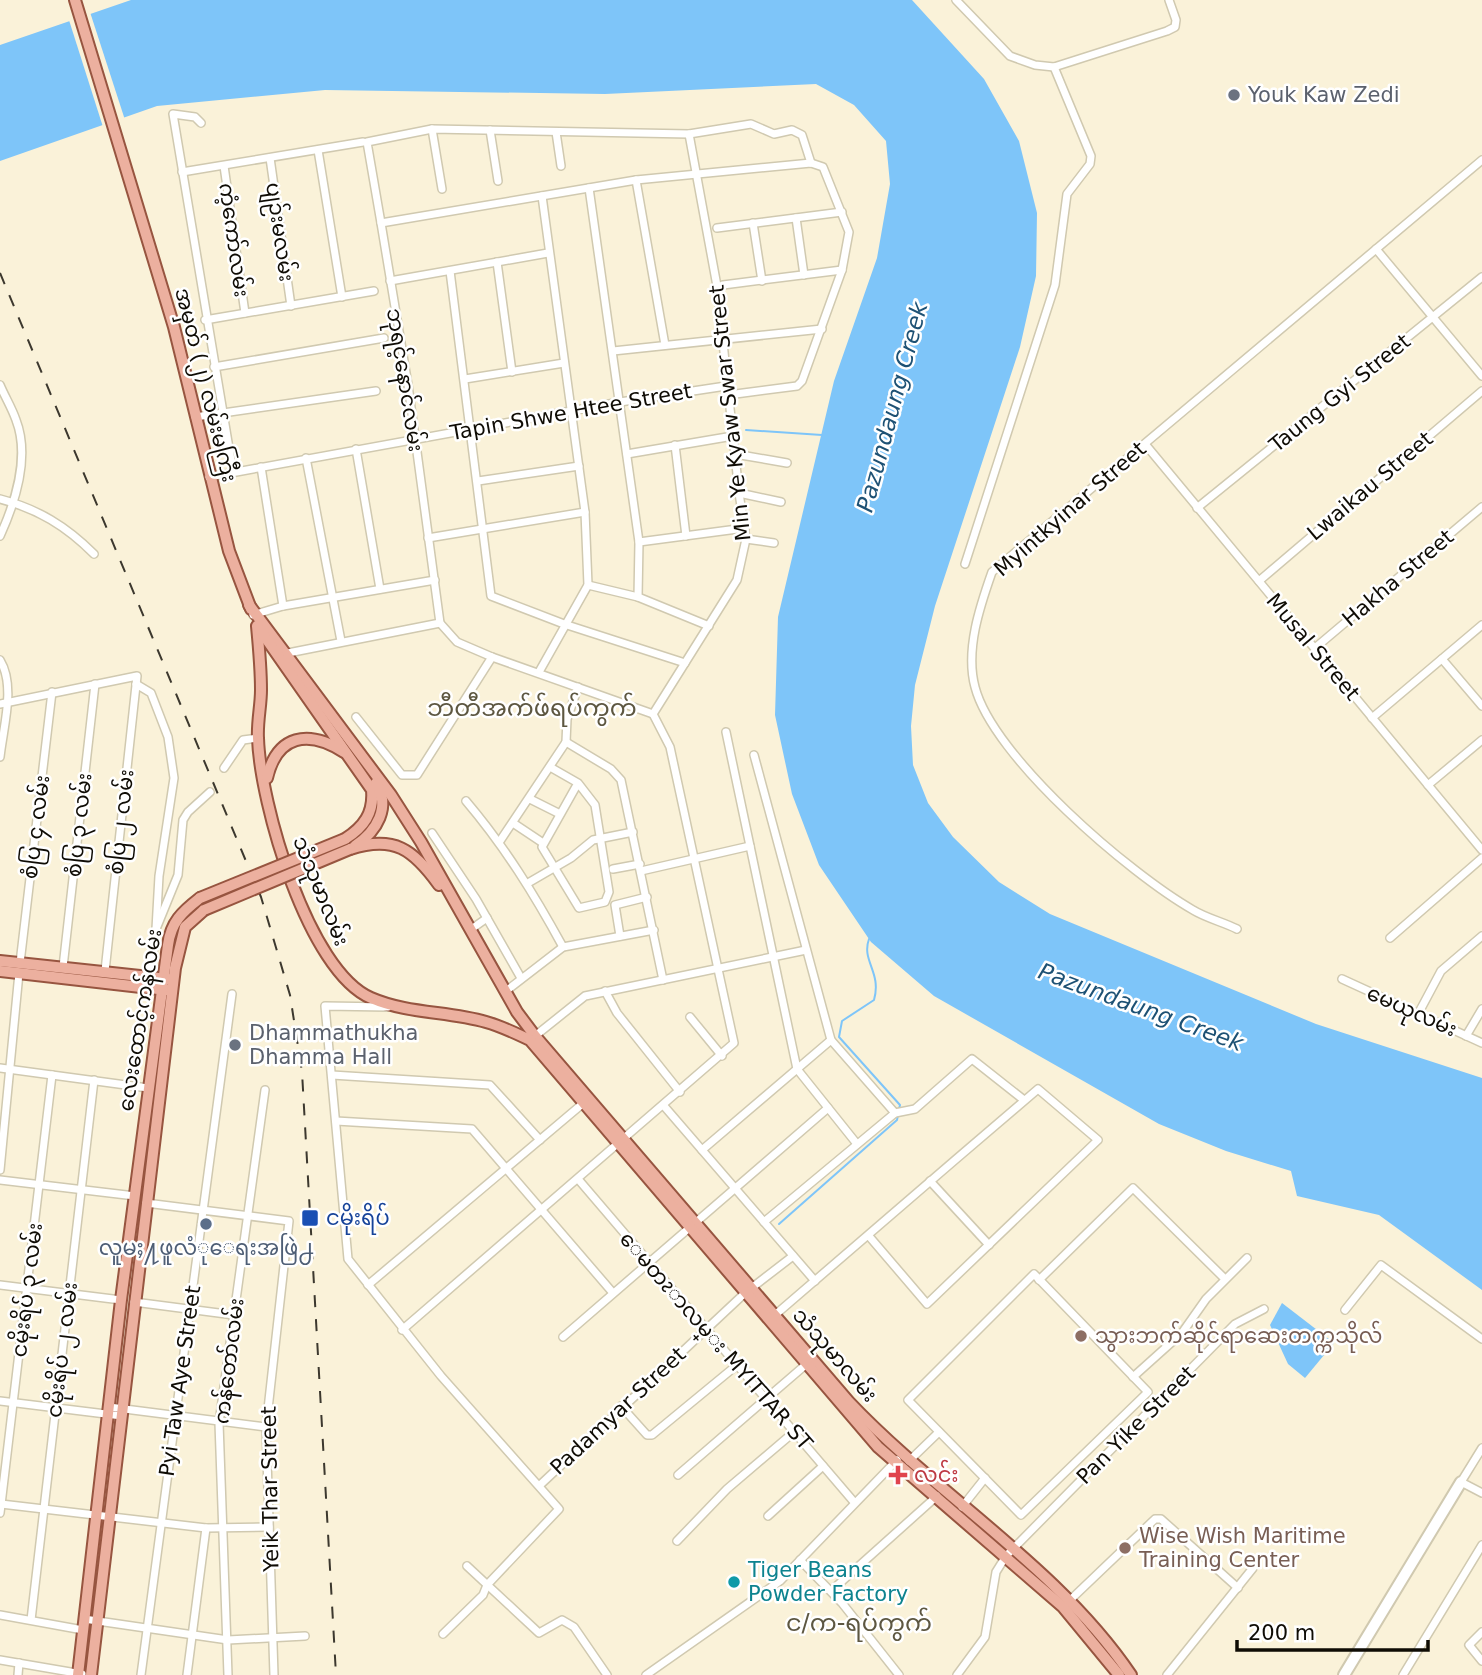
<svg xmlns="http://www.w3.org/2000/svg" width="1482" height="1675" font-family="'DejaVu Sans','Noto Sans Myanmar',sans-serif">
	<rect width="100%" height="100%" fill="#faf2d9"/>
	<g fill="#7ec5f9">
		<path d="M131,0H912L984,79L1019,141L1037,213L1036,276L1020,347L935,606L915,685L911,726L913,765L928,803L953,837L999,882L1050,914L1316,1024L1482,1078V1290L1379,1215L1297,1196L1291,1171L1226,1151L1159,1124L934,996L871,942L819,865L792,794L775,715L778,617L834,381L877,258L890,184L886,141L854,105L816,84L605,94L325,90L157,106L0,161V45Z"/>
		<path d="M1282,1303L1334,1343L1305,1378L1288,1364L1270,1325Z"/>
	</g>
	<path fill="#faf2d9" d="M89,9L125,120L103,127L68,17Z"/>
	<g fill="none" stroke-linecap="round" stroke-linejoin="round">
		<g stroke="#7ec5f9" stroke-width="2">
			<path d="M746,430L822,435"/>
			<path d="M869,939C861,961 882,972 874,1000L842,1021L839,1037L900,1105L899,1109"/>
			<path d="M779,1224L897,1120L898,1115"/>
		</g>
		<g stroke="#d0c9b0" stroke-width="10">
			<g id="street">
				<path d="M956,0L1010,56L1035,65L1054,67L1167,31L1175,27L1176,20L1169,0"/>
				<path d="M201,123L195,117L173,114L233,472"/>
				<path d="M432,129L442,189"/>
				<path d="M490,130L498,181"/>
				<path d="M556,132L561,166"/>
				<path d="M318,150L342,297"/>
				<path d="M270,158L291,306"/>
				<path d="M224,166L245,313"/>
				<path d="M182,172L363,142"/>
				<path d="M636,180L665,345"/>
				<path d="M589,188L639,542L638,597"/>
				<path d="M796,218L804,275"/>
				<path d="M381,223L367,142L432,129L689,134L751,124L774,134L792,130L802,135L811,163"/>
				<path d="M753,223L762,281"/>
				<path d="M717,228L842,212"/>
				<path d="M1376,249L1482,376"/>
				<path d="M497,262L512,372"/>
				<path d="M450,271L491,596L564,624L685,663"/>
				<path d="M390,281L548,253"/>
				<path d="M723,285L842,270"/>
				<path d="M205,320L374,291"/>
				<path d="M613,351L822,329"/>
				<path d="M214,367L384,338"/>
				<path d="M465,379L564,363"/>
				<path d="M0,385C5,397 12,408 16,420C30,456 15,503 0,536"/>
				<path d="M195,417L376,391"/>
				<path d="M1145,444L1482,850"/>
				<path d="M675,445L686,536"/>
				<path d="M356,449L380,589"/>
				<path d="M627,454L733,436"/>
				<path d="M735,454L787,463"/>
				<path d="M306,458L341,641"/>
				<path d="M261,467L283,606"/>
				<path d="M209,477L620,402L726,386"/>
				<path d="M478,481L579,466"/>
				<path d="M739,493L781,502"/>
				<path d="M0,499C38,509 66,526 94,554"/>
				<path d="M1197,508L1482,277"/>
				<path d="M428,538L585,512"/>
				<path d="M746,539L774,543"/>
				<path d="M639,542L745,528"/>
				<path d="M965,564L1055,285L1067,194L1090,164L1091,156L1054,67"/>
				<path d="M1259,581L1482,391"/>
				<path d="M588,585L638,597L709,626"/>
				<path d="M253,615L283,606L435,580"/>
				<path d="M1315,648L1482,507"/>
				<path d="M283,654L440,623"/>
				<path d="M1442,659L1482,706"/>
				<path d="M0,660C16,686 3,728 0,757"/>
				<path d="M539,672L588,585L585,512L542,196"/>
				<path d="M136,684L151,693L168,737L174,778L159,876L156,929"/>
				<path d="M0,704L137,676L105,971"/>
				<path d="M653,714L492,657L457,642L440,623L408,385L381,223L636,180L811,163L823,167L849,232L842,270L802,381L797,386L728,395"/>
				<path d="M356,717L402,775H417L492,657"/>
				<path d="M1372,718L1482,625"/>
				<path d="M726,732L797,1069L857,1144"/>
				<path d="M566,742L611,769L621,780L663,980"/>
				<path d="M754,755L831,1040L895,1113"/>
				<path d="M550,767L578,783L595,805L609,892L605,902L579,908L542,847L578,783"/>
				<path d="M224,768L243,740L258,738"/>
				<path d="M1428,785L1482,740"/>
				<path d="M530,799L560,814"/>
				<path d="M466,801C505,847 534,894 563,947"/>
				<path d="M513,823L543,843"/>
				<path d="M432,833L476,899L521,978"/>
				<path d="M500,841L566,742L567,719L578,687"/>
				<path d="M613,869L640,864"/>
				<path d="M641,871L750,846"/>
				<path d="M528,883L571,858L593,840L633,832"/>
				<path d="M1237,929C1223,922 1206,918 1193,910C1130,874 993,757 975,687C965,650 980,606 992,572L1482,160"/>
				<path d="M470,930L487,918"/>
				<path d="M620,936L615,905L647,897"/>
				<path d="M1390,938L1482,858"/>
				<path d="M20,963L52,692"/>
				<path d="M63,967L95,684"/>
				<path d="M150,977L156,929L178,875L183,820L188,812L210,792"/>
				<path d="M1342,979L1482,1043"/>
				<path d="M506,991L563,947L654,930"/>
				<path d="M605,991L617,1013L680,1092"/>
				<path d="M388,1007L325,1006L348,1259L441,1376L559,1509L487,1585L483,1595L443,1634"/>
				<path d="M1417,1016L1441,971L1482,936"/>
				<path d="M690,1017L722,1056"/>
				<path d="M535,1036L585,996L806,950"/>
				<path d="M1466,1036L1482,1009"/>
				<path d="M0,1068L148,1088"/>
				<path d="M332,1075L490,1085L540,1140"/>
				<path d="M664,1106L815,1281"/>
				<path d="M336,1121L472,1129L613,1293"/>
				<path d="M702,1150L831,1040"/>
				<path d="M0,1170L19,973"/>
				<path d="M578,1179L854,1502"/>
				<path d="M0,1180L135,1196"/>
				<path d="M930,1181L989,1245"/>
				<path d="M146,1203L289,1221L266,1427L274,1675"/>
				<path d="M764,1222L895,1113L915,1109L972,1059L1024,1100"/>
				<path d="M1034,1274L1148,1392L1021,1515L908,1400Z"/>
				<path d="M1039,1280L1133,1188L1225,1279"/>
				<path d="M0,1285L121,1300"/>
				<path d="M368,1285L587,1100"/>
				<path d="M134,1302L234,1315"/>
				<path d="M1345,1310L1381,1265L1482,1339"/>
				<path d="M775,1315C862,1240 950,1164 1038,1089L1098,1140L927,1304L868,1235"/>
				<path d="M402,1330L734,1043L670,747L653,714L737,580L746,539L739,493L717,286L689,134"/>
				<path d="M563,1337L828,1108"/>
				<path d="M1133,1377L1182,1333L1206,1299L1247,1258"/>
				<path d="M0,1401L122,1416"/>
				<path d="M621,1406L647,1435H652L737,1365"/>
				<path d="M109,1407L266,1427"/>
				<path d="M1482,1448L1461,1482L1482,1493"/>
				<path d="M909,1461L939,1432"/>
				<path d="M678,1475L810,1361"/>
				<path d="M540,1485L745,1293L793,1256"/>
				<path d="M1,1504L206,1528L269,1527"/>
				<path d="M962,1507L985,1478"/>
				<path d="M0,1513L52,1075"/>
				<path d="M768,1516L823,1466"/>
				<path d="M677,1541L727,1489L794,1432"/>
				<path d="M800,1560L842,1603L899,1675"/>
				<path d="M467,1566L539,1633L562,1620L574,1627L607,1675"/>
				<path d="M831,1591L937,1496"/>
				<path d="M1066,1604L1155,1519H1161L1238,1588"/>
				<path d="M0,1615L83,1630"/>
				<path d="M84,1619L228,1640L305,1636"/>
				<path d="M31,1620L94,1080"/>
				<path d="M1482,1632L1469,1645L1482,1661"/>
				<path d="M0,1660L82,1674"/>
				<path d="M18,1675L19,1663"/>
				<path d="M141,1675L232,994"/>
				<path d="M187,1675L206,1528"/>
				<path d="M228,1675L219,1423L265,1090"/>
				<path d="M646,1675L780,1581L897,1460"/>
				<path d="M957,1675L985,1637L996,1572L1006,1556L1235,1324L1264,1309"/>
				<path d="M1167,1675L1253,1568"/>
				<path d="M1403,1675L1482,1545"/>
			</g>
		</g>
		<g stroke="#d0c9b0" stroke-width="14">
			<path id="secondary" d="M1344,1675L1461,1482"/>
		</g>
		<g stroke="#975540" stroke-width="14">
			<g id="primary">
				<path d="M75,0L174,327L229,551L251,609"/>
				<path d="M249,605L391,795L421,842L517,1012L535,1036L849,1402C937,1495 1059,1568 1131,1675"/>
				<path d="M257,626C259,647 261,669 261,690C261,706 257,722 258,738C260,803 308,971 371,998C408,1014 448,1011 486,1022C501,1026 515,1033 530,1040L878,1447L1063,1607L1119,1675"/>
				<path d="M258,627L372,790C374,813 364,827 345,839"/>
				<path d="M267,778C277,735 308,729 344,752"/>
				<path d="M355,846C377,831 391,807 376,783"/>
				<path d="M350,849C394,835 413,849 439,885"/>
				<path d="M0,961L168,979"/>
				<path d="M0,971L167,990"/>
				<path d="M78,1675L121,1300L168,945C171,922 182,912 200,898"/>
				<path d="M91,1675L175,968L185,927L204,910"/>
			</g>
		</g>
		<use href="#street" stroke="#fff" stroke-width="7"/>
		<use href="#secondary" stroke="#fff" stroke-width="10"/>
		<use href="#primary" stroke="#ecb09f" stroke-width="10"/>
		<path stroke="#3c382e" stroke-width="2" stroke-dasharray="12 12" stroke-linecap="butt" d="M0,273L261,897L290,995L302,1072L336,1675"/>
		<g stroke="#975540" stroke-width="14" stroke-linecap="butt">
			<g id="primary-bridge">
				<path d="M200,898L345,839"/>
				<path d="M204,910L350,849"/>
			</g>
		</g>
		<use href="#primary-bridge" stroke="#ecb09f" stroke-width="10"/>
	</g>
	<g fill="#6b7280" stroke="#fff" stroke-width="2.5">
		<circle cx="1234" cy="95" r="7"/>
		<circle cx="235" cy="1045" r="7"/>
	</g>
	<rect fill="#1a4fb4" stroke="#fff" stroke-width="2.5" x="301" y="1209" width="18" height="18" rx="3.5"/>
	<circle fill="#5c6f8a" stroke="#fff" stroke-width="2.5" cx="206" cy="1224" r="7"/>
	<g fill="#8d6e63" stroke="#fff" stroke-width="2.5">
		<circle cx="1081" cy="1336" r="7"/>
		<circle cx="1125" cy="1548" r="7"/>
	</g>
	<path fill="#e0444e" stroke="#fff" stroke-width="2.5" d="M894.5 1464.5h7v7h7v7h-7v7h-7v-7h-7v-7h7z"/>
	<circle fill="#0f9aa8" stroke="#fff" stroke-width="2.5" cx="734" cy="1582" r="7"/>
	<g text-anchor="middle" stroke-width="5" stroke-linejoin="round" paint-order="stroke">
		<g font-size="21" fill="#5b616d" stroke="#fff" text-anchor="start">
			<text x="1248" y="102">Youk Kaw Zedi</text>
			<text x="249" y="1040">Dhammathukha<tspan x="249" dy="24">Dhamma Hall</tspan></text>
		</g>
		<g font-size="21" fill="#0f0c05" stroke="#fff">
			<text transform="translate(280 232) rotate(82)" y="7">ပျဉ်းမလမ်း</text>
			<text transform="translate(234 240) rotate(82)" y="7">ကံ့ကော်လမ်း</text>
			<text transform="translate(405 380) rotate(81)" y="7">ဘုရင့်နောင်လမ်း</text>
			<text transform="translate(206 385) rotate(76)" y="7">အမှတ် (၂) လမ်းမကြီး</text>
			<text transform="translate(1340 393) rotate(-39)" y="7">Taung Gyi Street</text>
			<text transform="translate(571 412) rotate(-10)" y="7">Tapin Shwe Htee Street</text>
			<text transform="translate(730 413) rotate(-96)" y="7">Min Ye Kyaw Swar Street</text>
			<text transform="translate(1370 486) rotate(-40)" y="7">Lwaikau Street</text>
			<text transform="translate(1070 509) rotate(-41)" y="7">Myintkyinar Street</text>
			<text transform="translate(1398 578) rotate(-40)" y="7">Hakha Street</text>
			<text transform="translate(1313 647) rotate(50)" y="7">Musal Street</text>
			<text transform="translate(121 822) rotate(-84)" y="7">စံပြ ၂ လမ်း</text>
			<text transform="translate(79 825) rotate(-84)" y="7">စံပြ ၃ လမ်း</text>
			<text transform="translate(36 827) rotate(-83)" y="7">စံပြ ၄ လမ်း</text>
			<text transform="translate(321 891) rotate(68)" y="7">သံသုမာလမ်း</text>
			<text transform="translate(1412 1011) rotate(24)" y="7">မေယုလမ်း</text>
			<text transform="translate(140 1020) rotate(-81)" y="7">လေးထောင့်ကန်လမ်း</text>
			<text transform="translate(27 1290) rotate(-83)" y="7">ငမိုးရိပ် ၃ လမ်း</text>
			<text transform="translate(716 1341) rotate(49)" y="7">ေမတၩာလမ္း MYITTAR ST</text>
			<text transform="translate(62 1350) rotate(-83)" y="7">ငမိုးရိပ် ၂ လမ်း</text>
			<text transform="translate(835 1355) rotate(49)" y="7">သံသုမာလမ်း</text>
			<text transform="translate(229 1361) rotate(-83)" y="7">ကန်တော်လမ်း</text>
			<text transform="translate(180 1381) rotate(-82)" y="7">Pyi Taw Aye Street</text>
			<text transform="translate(618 1411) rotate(-43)" y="7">Padamyar Street</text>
			<text transform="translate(1136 1425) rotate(-45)" y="7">Pan Yike Street</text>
			<text transform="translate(270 1489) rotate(-91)" y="7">Yeik Thar Street</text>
		</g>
		<g font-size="21" fill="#164399" stroke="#fff" text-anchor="start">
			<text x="326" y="1225">ငမိုးရိပ်</text>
		</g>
		<g font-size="21" fill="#4e5e75" stroke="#fff">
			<text x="206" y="1255">လူမႈ႔ဖူလံုေရးအဖြဲ႕</text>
		</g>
		<g font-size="21" fill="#785e54" stroke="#fff" text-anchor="start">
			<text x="1095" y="1343">သွားဘက်‌ဆိုင်ရာဆေးတက္ကသိုလ်</text>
			<text x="1139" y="1543">Wise Wish Maritime<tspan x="1139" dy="24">Training Center</tspan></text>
		</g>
		<g font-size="21" fill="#be3a42" stroke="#fff" text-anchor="start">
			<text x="914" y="1482">လင်း</text>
		</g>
		<g font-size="21" fill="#0d838f" stroke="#fff" text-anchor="start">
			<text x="748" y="1577">Tiger Beans<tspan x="748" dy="24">Powder Factory</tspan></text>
		</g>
		<g font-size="23" font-style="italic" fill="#1d5174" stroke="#fff">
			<text transform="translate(892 407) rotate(-75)" y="8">Pazundaung Creek</text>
			<text transform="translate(1141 1007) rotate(20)" y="8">Pazundaung Creek</text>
		</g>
		<g font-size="24" fill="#5d5741" stroke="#fff">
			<text x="532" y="716">ဘီတီအက်ဖ်ရပ်ကွက်</text>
			<text x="859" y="1631">င/က-ရပ်ကွက်</text>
		</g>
	</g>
	<path d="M1237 1640v10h191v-10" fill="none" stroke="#0f0c05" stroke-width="3.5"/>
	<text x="1248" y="1640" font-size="21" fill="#0f0c05" stroke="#ffffff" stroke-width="5" paint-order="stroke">200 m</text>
</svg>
